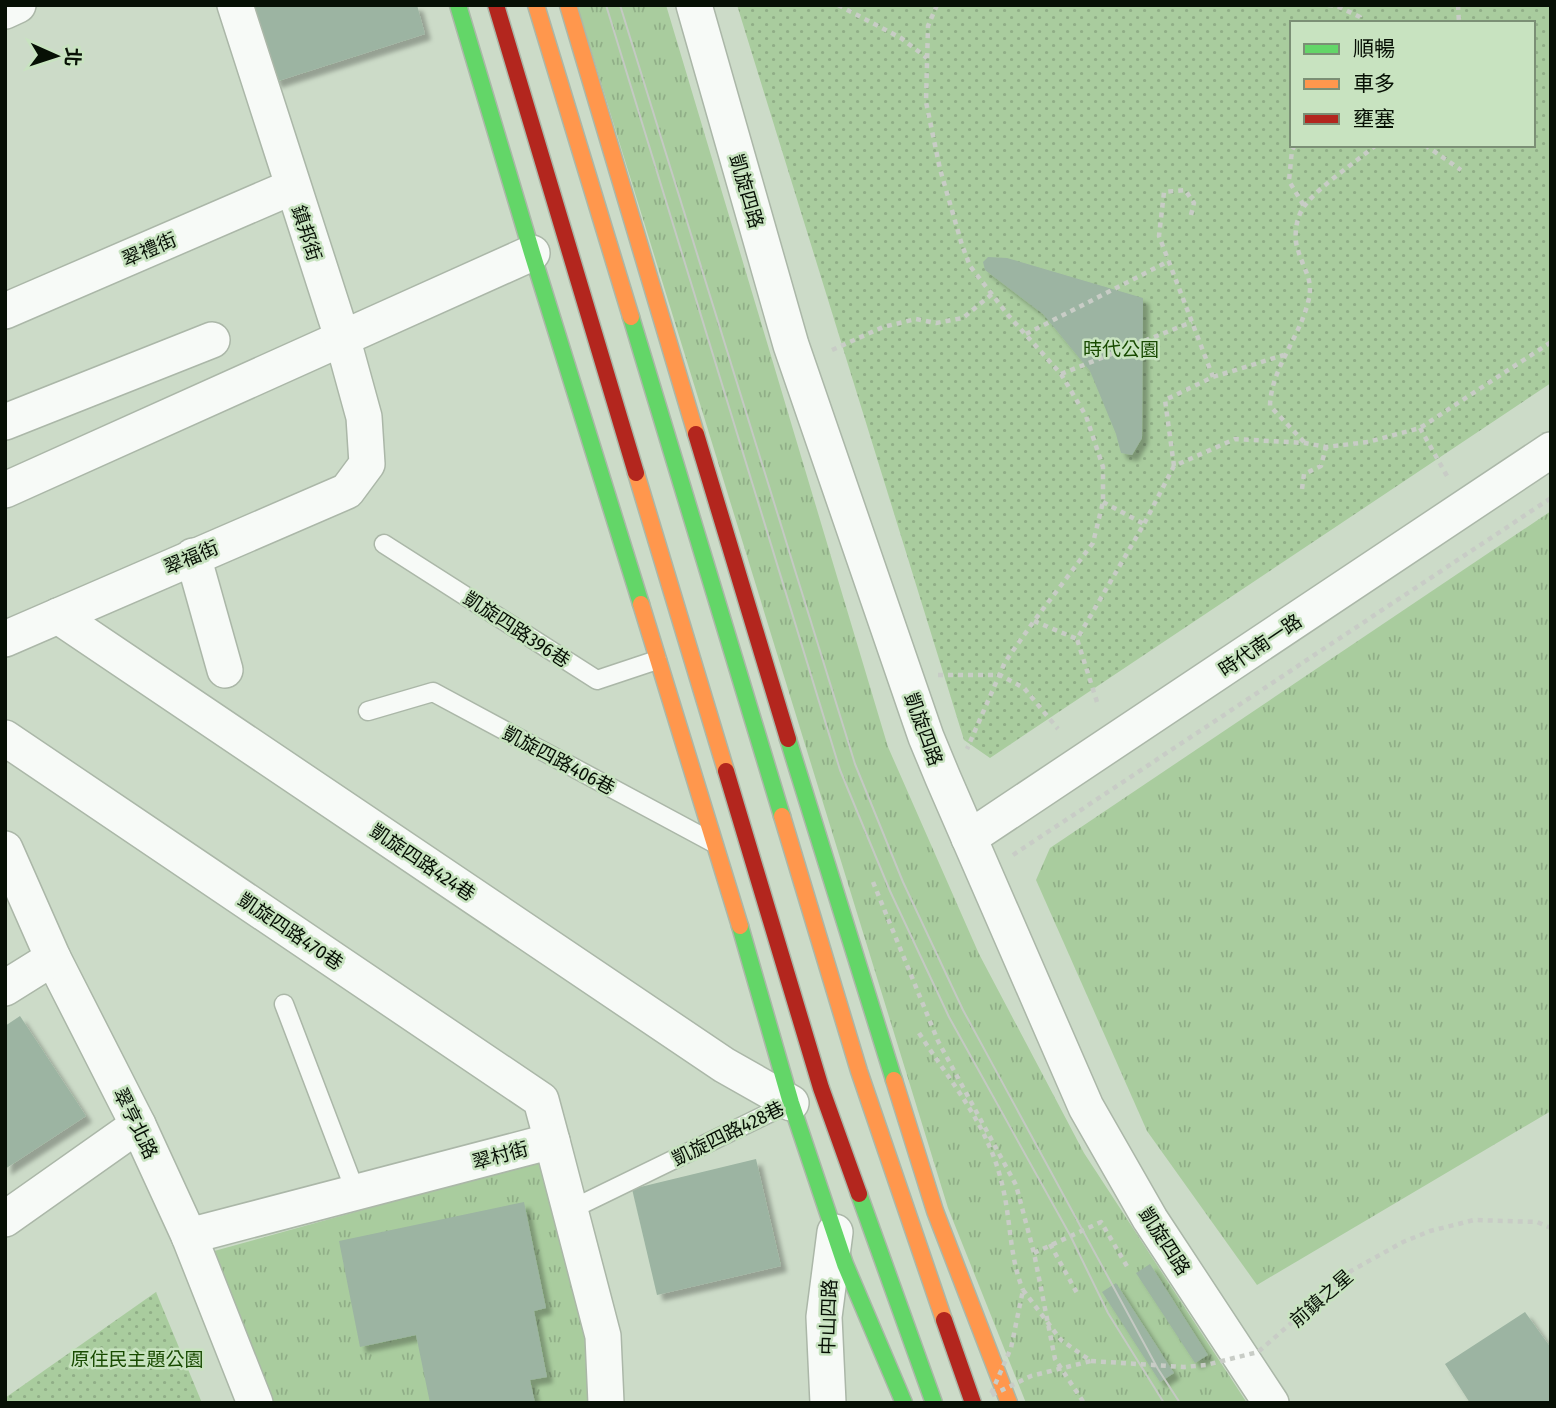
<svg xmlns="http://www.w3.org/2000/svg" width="1556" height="1408" font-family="'Fira Sans Condensed','Noto Sans TC',sans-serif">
	<defs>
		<pattern id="grass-tufts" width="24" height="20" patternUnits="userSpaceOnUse" patternTransform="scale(1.75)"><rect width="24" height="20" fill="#a9cc9e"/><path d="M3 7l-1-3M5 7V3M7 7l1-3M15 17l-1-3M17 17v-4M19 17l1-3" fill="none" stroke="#90ae87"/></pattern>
		<pattern id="park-dots" width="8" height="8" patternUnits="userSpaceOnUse" patternTransform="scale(1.75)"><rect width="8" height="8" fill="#a9cc9e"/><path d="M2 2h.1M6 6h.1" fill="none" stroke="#90ae87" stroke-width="1.8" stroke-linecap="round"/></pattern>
		<filter id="shadow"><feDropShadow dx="6" dy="6" stdDeviation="2" flood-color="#0004"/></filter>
	</defs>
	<rect width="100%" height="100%" fill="#ccdbc8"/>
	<g fill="url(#grass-tufts)">
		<path d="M577,5H666L888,747L979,954L1084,1153L1247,1403H1026L948,1208Z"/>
		<path d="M1551,511V1111L1257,1285L1147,1131L1036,880L1050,848Z"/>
		<path d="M539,1161L594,1338L598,1403H264L207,1253Z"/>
	</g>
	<g fill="url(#park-dots)" fill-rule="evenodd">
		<path d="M737,5H1551V383L990,758L964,740ZM1292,23H1533V145H1292Z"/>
		<path d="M156,1292L202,1403H5V1398Z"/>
	</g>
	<g fill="#9cb4a2" filter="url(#shadow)">
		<path d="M252,5H417L425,34L275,82Z"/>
		<path d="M988,257L1007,258L1143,298L1142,438L1132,455L1121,453L1116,434L1090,371L1043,314L985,270L983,262Z"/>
		<path d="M20,1016L86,1116L5,1169V1026Z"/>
		<path d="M756,1159L781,1266L657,1295L632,1189Z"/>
		<path d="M524,1202L546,1308L534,1311L547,1377L530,1380L535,1403H430L416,1335L360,1347L339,1241Z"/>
		<path d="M1150,1264L1208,1355L1195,1363L1136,1273Z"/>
		<path d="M1116,1283L1174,1373L1160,1382L1102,1292Z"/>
		<path d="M1525,1312L1551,1348V1403H1470L1445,1364Z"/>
	</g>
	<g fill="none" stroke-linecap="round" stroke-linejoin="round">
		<g stroke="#abb7a8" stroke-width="21">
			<g id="lane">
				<path d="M384,544L597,680L657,660"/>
				<path d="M368,711L433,692L712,842"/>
				<path d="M284,1004L356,1193"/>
				<path d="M570,1210L794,1101"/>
			</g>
		</g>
		<g stroke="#abb7a8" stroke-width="38">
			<g id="street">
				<path d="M694,5L791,345L926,737L943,778L1086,1107L1150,1219L1271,1403"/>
				<path d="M5,11L18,5"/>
				<path d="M5,311L292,187"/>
				<path d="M5,422L212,340"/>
				<path d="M5,490L532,253"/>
				<path d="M193,556L225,670"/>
				<path d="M58,616L724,1065L791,1103"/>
				<path d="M5,639L347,491L367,464L364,417L342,337L235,5"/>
				<path d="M5,738L541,1100L552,1141"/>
				<path d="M969,838L1551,450"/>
				<path d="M5,849L53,958L138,1125L189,1236L255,1403"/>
				<path d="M5,988L53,958"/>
				<path d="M5,1219L138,1125"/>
				<path d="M189,1236L552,1141L603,1336L606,1403"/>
				<path d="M828,1403L824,1317L835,1232"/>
			</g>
		</g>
		<g stroke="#abb7a8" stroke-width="19">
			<g id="fast">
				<path d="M458,5L532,253L641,604"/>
				<path d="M631,317L782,816"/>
				<path d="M788,739L894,1080"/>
				<path d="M740,926L791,1103L845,1264L904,1403"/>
				<path d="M859,1194L934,1403"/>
			</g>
		</g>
		<g stroke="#abb7a8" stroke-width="19">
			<g id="slow">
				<path d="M536,5L631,317"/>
				<path d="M568,5L696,434"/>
				<path d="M636,473L726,771"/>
				<path d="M641,604L740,926"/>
				<path d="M782,816L859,1071L944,1320"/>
				<path d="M894,1080L935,1211L1009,1403"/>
			</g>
		</g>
		<g stroke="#abb7a8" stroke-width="19">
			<g id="jam">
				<path d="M496,5L636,473"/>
				<path d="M696,434L788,739"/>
				<path d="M726,771L821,1088L859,1194"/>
				<path d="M944,1320L973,1403"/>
			</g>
		</g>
		<g stroke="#c8ccc6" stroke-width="4.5" stroke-dasharray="5 5" stroke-linecap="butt">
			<path d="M838,5L901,38L927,58"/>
			<path d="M937,5L928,26L926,102L940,169L962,245L970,266L1008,315L1061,374L1086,416L1103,467V502L1093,543L1034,621L1005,662L967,749"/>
			<path d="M1328,5L1337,6L1360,17L1361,23"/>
			<path d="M1458,5L1459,23"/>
			<path d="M1295,145L1292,150L1289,181L1304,206"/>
			<path d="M1425,145L1461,170"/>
			<path d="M1191,215L1194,203L1185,190L1164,192L1159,236L1213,377"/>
			<path d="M1026,334L1169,261"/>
			<path d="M832,350L883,327L916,319L936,323L963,318L992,294"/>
			<path d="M1061,374L1192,322"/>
			<path d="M1420,428L1447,476"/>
			<path d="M1304,442L1270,406C1271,370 1297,341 1307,306C1315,280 1305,274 1298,250C1293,237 1296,215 1306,204C1321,185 1356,162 1376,145"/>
			<path d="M1174,466L1165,400L1213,377L1284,355"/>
			<path d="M1302,489L1304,474L1321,466L1326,447"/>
			<path d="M1103,502L1144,524"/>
			<path d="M1034,621L1077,639"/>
			<path d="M938,675H1000L1024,688L1058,729"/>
			<path d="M1097,702L1077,639L1144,524L1174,466L1235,439L1305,443L1326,447L1368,442L1420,428L1551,342"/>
			<path d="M1013,855L1551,498"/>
			<path d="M873,882L938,1041L1016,1185L1034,1253L1055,1359L1084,1403"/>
			<path d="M919,1033C951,1083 988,1124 1002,1184C1011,1219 1009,1256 1023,1290"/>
			<path d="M1050,1244L1077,1293"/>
			<path d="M1034,1253L1101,1222L1128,1268"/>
		</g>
		<use href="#lane" stroke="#f7faf7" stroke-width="18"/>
		<use href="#street" stroke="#f7faf7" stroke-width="35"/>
		<use href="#fast" stroke="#63d668" stroke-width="16"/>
		<use href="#slow" stroke="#ff974d" stroke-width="16"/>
		<use href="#jam" stroke="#b3261e" stroke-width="16"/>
		<g stroke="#c4c9c3" stroke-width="2">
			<path d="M606,5L840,770L890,891L949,1017L1070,1235L1108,1313L1164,1403"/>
			<path d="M620,5L855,764L903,882L963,1010L1158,1369L1180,1403"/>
		</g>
		<g stroke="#c8ccc6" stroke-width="4.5" stroke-dasharray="5 5" stroke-linecap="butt">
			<path d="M1023,1290L1061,1340L1091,1361L1031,1376L990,1396L1011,1348Z"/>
			<path d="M1091,1361L1184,1367L1206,1365L1258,1352L1351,1271L1403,1242L1430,1231L1474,1220L1537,1222L1551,1228"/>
		</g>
	</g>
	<g text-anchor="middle" stroke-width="5" stroke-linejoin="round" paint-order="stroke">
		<g font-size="19" fill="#071005" stroke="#c8e3c0">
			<text transform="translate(747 191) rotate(74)" y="7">凱旋四路</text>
			<text transform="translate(307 233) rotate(72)" y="7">鎮邦街</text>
			<text transform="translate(149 249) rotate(-23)" y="7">翠禮街</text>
			<text transform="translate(191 557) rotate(-23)" y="7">翠福街</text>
			<text transform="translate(517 629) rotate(33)" y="7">凱旋四路396巷</text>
			<text transform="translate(1260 645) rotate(-34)" y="7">時代南一路</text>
			<text transform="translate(924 729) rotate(70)" y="7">凱旋四路</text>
			<text transform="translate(559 760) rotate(28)" y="7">凱旋四路406巷</text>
			<text transform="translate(423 862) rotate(34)" y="7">凱旋四路424巷</text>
			<text transform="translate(291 931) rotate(34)" y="7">凱旋四路470巷</text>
			<text transform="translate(136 1123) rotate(64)" y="7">翠亨北路</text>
			<text transform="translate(728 1133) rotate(-26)" y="7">凱旋四路428巷</text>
			<text transform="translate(500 1155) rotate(-15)" y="7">翠村街</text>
			<text transform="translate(1165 1241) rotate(57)" y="7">凱旋四路</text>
			<text transform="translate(1321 1298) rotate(-41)" y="7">前鎮之星</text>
			<text transform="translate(828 1317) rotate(-88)" y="7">中山四路</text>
		</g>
		<g font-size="19" fill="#184a00" stroke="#c8e3c0">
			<text x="1121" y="356">時代公園</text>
			<text x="137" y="1366">原住民主題公園</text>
		</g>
	</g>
	<rect width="1556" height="1408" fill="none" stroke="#071005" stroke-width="14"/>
	<rect x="1290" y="21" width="245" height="126" fill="#c8e3c0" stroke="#7b8f75" stroke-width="2"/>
	<rect x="1304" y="44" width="35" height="10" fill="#63d668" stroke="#7b8f75" stroke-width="2"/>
	<text x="1353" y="56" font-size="21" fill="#071005">順暢</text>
	<rect x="1304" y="79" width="35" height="10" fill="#ff974d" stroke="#7b8f75" stroke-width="2"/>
	<text x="1353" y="91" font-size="21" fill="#071005">車多</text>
	<rect x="1304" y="114" width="35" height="10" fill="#b3261e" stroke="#7b8f75" stroke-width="2"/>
	<text x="1353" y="126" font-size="21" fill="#071005">壅塞</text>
	<g transform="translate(56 56) rotate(93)" stroke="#c8e3c0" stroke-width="5" paint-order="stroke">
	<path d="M0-5L12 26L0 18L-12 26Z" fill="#071005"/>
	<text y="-10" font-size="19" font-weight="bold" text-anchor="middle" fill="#071005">北</text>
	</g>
</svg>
